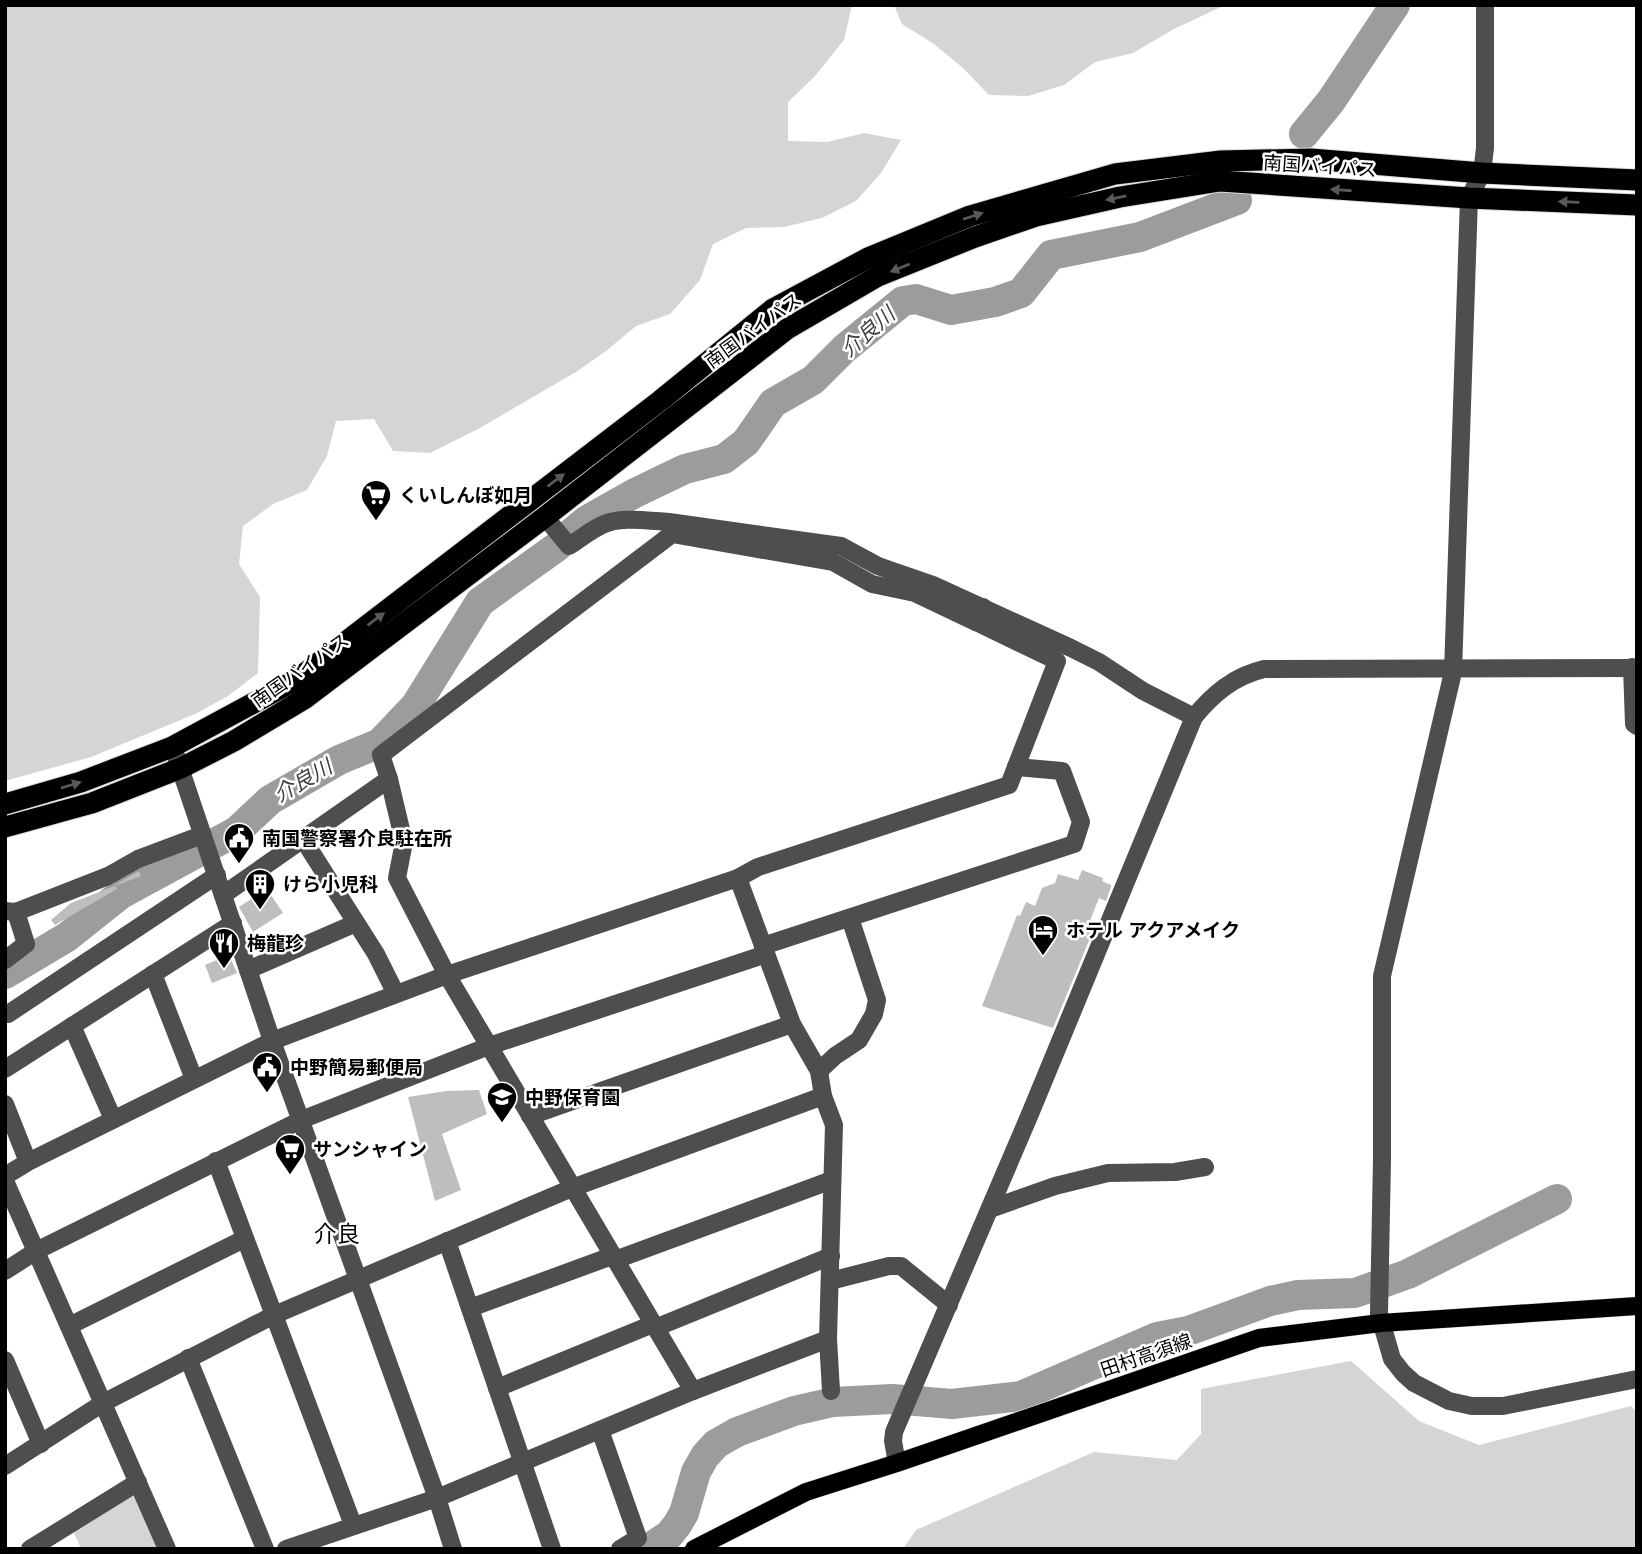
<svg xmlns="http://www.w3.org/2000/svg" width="1642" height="1554" font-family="Mulish,'Noto Sans JP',sans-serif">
	<rect width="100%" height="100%" fill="#fff"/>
	<g fill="#d5d5d5">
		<path d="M5,5H852L844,40L815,76L788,102V141L827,142L864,133L901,140L881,173L856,201L822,218L784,227L746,228L713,244L700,280L670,314L636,326L606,351L576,372L478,429L430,453L393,451L374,419L336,421L327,456L307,490L273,504L243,526L239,564L260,597L258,673L228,696L195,714L91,757L5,781Z"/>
		<path d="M894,5H1225L1174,29L1133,53L1095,62L1064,85L1028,96L989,95L963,68L934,44L902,24Z"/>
		<path d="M1351,1361L1419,1421L1479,1445L1631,1406L1637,1412V1549H903L916,1530L1094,1452L1177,1460L1201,1434V1389Z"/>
		<path d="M126,1495L135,1497L158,1549H81L74,1533V1528Z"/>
	</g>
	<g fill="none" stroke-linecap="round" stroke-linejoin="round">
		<g stroke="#9c9c9c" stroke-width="30">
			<path d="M1304,134L1331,101L1395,5"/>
			<path d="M569,535L587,520L635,493L685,469L724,459L746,442L773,403L813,380L844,349L903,301L916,299L951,310L995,302L1021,293L1051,255L1140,237L1237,200"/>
			<path d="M5,974L67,937L121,894L237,831L270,800L339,760L380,743L416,705L480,602L558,546"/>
			<path d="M648,1549L669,1535L677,1525L684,1513L696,1472L705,1456L716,1444L737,1432L794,1411L833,1402L892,1399L952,1404L1021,1396L1157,1337L1188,1331L1270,1301L1298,1295L1355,1293L1408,1274L1557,1199"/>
		</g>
	</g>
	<g fill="#bebebe">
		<path d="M1082,870L1103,878L1102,881L1111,885V887L1106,901L1099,898L1087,928L1093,931L1053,1028L982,1006L1017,915L1020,916L1026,902L1035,906L1042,888L1055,883L1058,874L1078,880Z"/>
		<path d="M139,871L141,876L115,886L117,889L55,925L51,920L71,903L112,887Z"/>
		<path d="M267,889L283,913L253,932L239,907Z"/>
		<path d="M229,955L237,973L212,983L205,965Z"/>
		<path d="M479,1090L487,1114L442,1134L461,1190L435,1201L408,1097L446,1091Z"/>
	</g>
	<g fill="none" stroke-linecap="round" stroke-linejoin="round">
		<g stroke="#dbdbdb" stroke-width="19">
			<path id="major" d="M694,1549L806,1492L897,1463L1259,1338L1381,1323L1637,1306"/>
		</g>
		<g stroke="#dbdbdb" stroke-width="23">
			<g id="highway">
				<path d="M5,804L81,782L172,747L296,680L661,400L773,309L868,258L970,216L1115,174L1221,161L1311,159L1482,173L1637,180"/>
				<path d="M5,827L92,803L181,768L234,741L304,699L545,517L787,329L878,276L975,237L1036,216L1120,197L1220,181L1469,198L1637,205"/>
			</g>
		</g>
		<g stroke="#4e4e4e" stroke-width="18">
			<path d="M1485,5V148L1482,173L1469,198L1453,672L1382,976V1159L1379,1314L1392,1359L1403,1373L1414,1383L1449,1401L1472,1406H1503L1637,1379"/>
			<path d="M545,517L569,546C580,539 591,530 602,525C621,516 648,521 669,522L841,546L878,566L933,585L1071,648L1099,662L1143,691L1194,717"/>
			<path d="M1632,667L1634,724L1637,726"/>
			<path d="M176,756L272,1041L437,1498L453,1549"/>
			<path d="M303,839L376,954L396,994"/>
			<path d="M223,895L389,779"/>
			<path d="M5,911L16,912L108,876L138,859L202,835"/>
			<path d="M763,946L1074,844L1081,822L1062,771L1016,767"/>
			<path d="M5,960L26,944L16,912"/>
			<path d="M248,970L356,923"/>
			<path d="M153,974L194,1079"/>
			<path d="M8,1014L217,875"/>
			<path d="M72,1026L113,1119"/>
			<path d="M5,1069L233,923"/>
			<path d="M819,1071L835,1056L859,1040L874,1014L877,1000L850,918"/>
			<path d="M5,1104L28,1162"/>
			<path d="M530,1116L792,1024"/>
			<path d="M216,1161L353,1525"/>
			<path d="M5,1176L28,1162L272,1041L447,975L738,878L758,867L1009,785L1057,661L976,622L983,607"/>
			<path d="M5,1181L167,1549"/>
			<path d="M990,1209L1055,1186L1108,1173L1175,1172L1205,1167"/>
			<path d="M447,1241L552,1549"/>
			<path d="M615,1260L832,1180"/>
			<path d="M5,1271L36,1251L301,1120L489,1046L766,954"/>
			<path d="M830,1281L889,1266H901L949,1305"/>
			<path d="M470,1308L612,1256"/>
			<path d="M69,1326L244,1239"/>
			<path d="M655,1328L831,1256"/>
			<path d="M828,1339L831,1391"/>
			<path d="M188,1358L265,1549"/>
			<path d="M5,1360L41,1444"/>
			<path d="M497,1388L653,1324"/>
			<path d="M693,1391L447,975L397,878L404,842L389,779L381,755L672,534L833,562L872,584L915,593L976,622"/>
			<path d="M600,1430L638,1538L620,1549"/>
			<path d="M897,1463L893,1441L894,1432L1030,1114L1194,717C1213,694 1234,676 1264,669L1637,668"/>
			<path d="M5,1466L103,1403L272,1316L572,1188L823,1096"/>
			<path d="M30,1549L138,1482"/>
			<path d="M286,1549L437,1498L693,1391L828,1339L834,1125L823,1096L819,1071L792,1024L738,878"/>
		</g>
		<use href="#major" stroke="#000" stroke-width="18"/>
		<use href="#highway" stroke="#000" stroke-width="21"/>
	</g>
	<defs><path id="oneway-solid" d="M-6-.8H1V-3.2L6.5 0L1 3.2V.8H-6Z" transform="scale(1.75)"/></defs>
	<g fill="#595959">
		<use href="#oneway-solid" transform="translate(1341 190) rotate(-176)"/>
		<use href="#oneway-solid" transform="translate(1116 198) rotate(168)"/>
		<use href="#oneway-solid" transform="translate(1569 202) rotate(-178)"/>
		<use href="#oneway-solid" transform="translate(973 216) rotate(-18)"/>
		<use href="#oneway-solid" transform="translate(900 268) rotate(158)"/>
		<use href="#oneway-solid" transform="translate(556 480) rotate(-37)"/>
		<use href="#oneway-solid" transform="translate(376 619) rotate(-37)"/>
		<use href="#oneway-solid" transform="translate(71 785) rotate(-17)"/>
	</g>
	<defs>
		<g id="supermarket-pin" transform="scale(1.575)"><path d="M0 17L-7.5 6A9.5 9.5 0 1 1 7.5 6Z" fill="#000" stroke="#fff"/><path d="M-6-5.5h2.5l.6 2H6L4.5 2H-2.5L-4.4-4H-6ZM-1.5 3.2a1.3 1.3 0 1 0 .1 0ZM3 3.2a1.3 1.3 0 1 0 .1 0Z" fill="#fff"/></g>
		<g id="civic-pin" transform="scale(1.575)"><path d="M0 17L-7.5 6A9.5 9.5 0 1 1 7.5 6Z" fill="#000" stroke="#fff"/><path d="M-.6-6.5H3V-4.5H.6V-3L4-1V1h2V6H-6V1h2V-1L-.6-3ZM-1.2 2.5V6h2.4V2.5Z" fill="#fff"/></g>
		<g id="building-pin" transform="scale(1.575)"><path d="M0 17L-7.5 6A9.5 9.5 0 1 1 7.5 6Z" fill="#000" stroke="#fff"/><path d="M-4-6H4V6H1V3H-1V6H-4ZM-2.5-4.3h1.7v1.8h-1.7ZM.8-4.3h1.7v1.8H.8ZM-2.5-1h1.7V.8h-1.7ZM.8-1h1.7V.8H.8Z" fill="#fff"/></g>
		<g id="hotel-pin" transform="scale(1.575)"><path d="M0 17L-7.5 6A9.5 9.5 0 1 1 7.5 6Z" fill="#000" stroke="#fff"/><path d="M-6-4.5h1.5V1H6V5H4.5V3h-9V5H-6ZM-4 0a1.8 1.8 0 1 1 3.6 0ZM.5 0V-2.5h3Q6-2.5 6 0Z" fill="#fff"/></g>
		<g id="restaurant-pin" transform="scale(1.575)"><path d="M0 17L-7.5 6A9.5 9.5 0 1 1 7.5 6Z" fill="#000" stroke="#fff"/><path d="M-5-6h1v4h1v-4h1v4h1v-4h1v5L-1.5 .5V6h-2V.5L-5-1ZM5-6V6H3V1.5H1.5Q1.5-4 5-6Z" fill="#fff"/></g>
		<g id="school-pin" transform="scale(1.575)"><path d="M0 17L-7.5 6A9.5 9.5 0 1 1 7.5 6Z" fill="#000" stroke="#fff"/><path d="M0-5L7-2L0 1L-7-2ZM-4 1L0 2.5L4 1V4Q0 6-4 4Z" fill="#fff"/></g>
	</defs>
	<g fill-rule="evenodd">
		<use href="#supermarket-pin" x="376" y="495"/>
		<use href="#civic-pin" x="239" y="838"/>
		<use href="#building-pin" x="260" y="884"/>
		<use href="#hotel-pin" x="1043" y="930"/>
		<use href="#restaurant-pin" x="224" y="943"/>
		<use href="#civic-pin" x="267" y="1067"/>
		<use href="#school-pin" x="502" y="1097"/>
		<use href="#supermarket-pin" x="290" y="1149"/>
	</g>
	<g text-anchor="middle" stroke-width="5" stroke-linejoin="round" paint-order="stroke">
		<g font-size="19" fill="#000" stroke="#fff">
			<text transform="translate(1320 166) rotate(4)" y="7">南国バイパス</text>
			<text transform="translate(753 330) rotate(-36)" y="7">南国バイパス</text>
			<text transform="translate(300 670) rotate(-35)" y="7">南国バイパス</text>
			<text transform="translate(1146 1355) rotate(-19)" y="7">田村高須線</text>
		</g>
		<g font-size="19" font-weight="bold" fill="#000" stroke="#fff" text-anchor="start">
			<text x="399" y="502">くいしんぼ如月</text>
			<text x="262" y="845">南国警察署介良駐在所</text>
			<text x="283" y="891">けら小児科</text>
			<text x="1066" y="937">ホテル アクアメイク</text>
			<text x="247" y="950">梅龍珍</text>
			<text x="290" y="1074">中野簡易郵便局</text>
			<text x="525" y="1104">中野保育園</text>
			<text x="313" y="1156">サンシャイン</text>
		</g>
		<g font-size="21" font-style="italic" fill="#3d3d3d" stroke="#fff">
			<text transform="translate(868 332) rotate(-41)" y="7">介良川</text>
			<text transform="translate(303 781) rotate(-30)" y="7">介良川</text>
		</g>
		<g font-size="23" fill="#000" stroke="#fff">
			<text x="337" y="1242">介良</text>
		</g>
	</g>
	<rect width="1642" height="1554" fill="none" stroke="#000000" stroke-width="14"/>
</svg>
